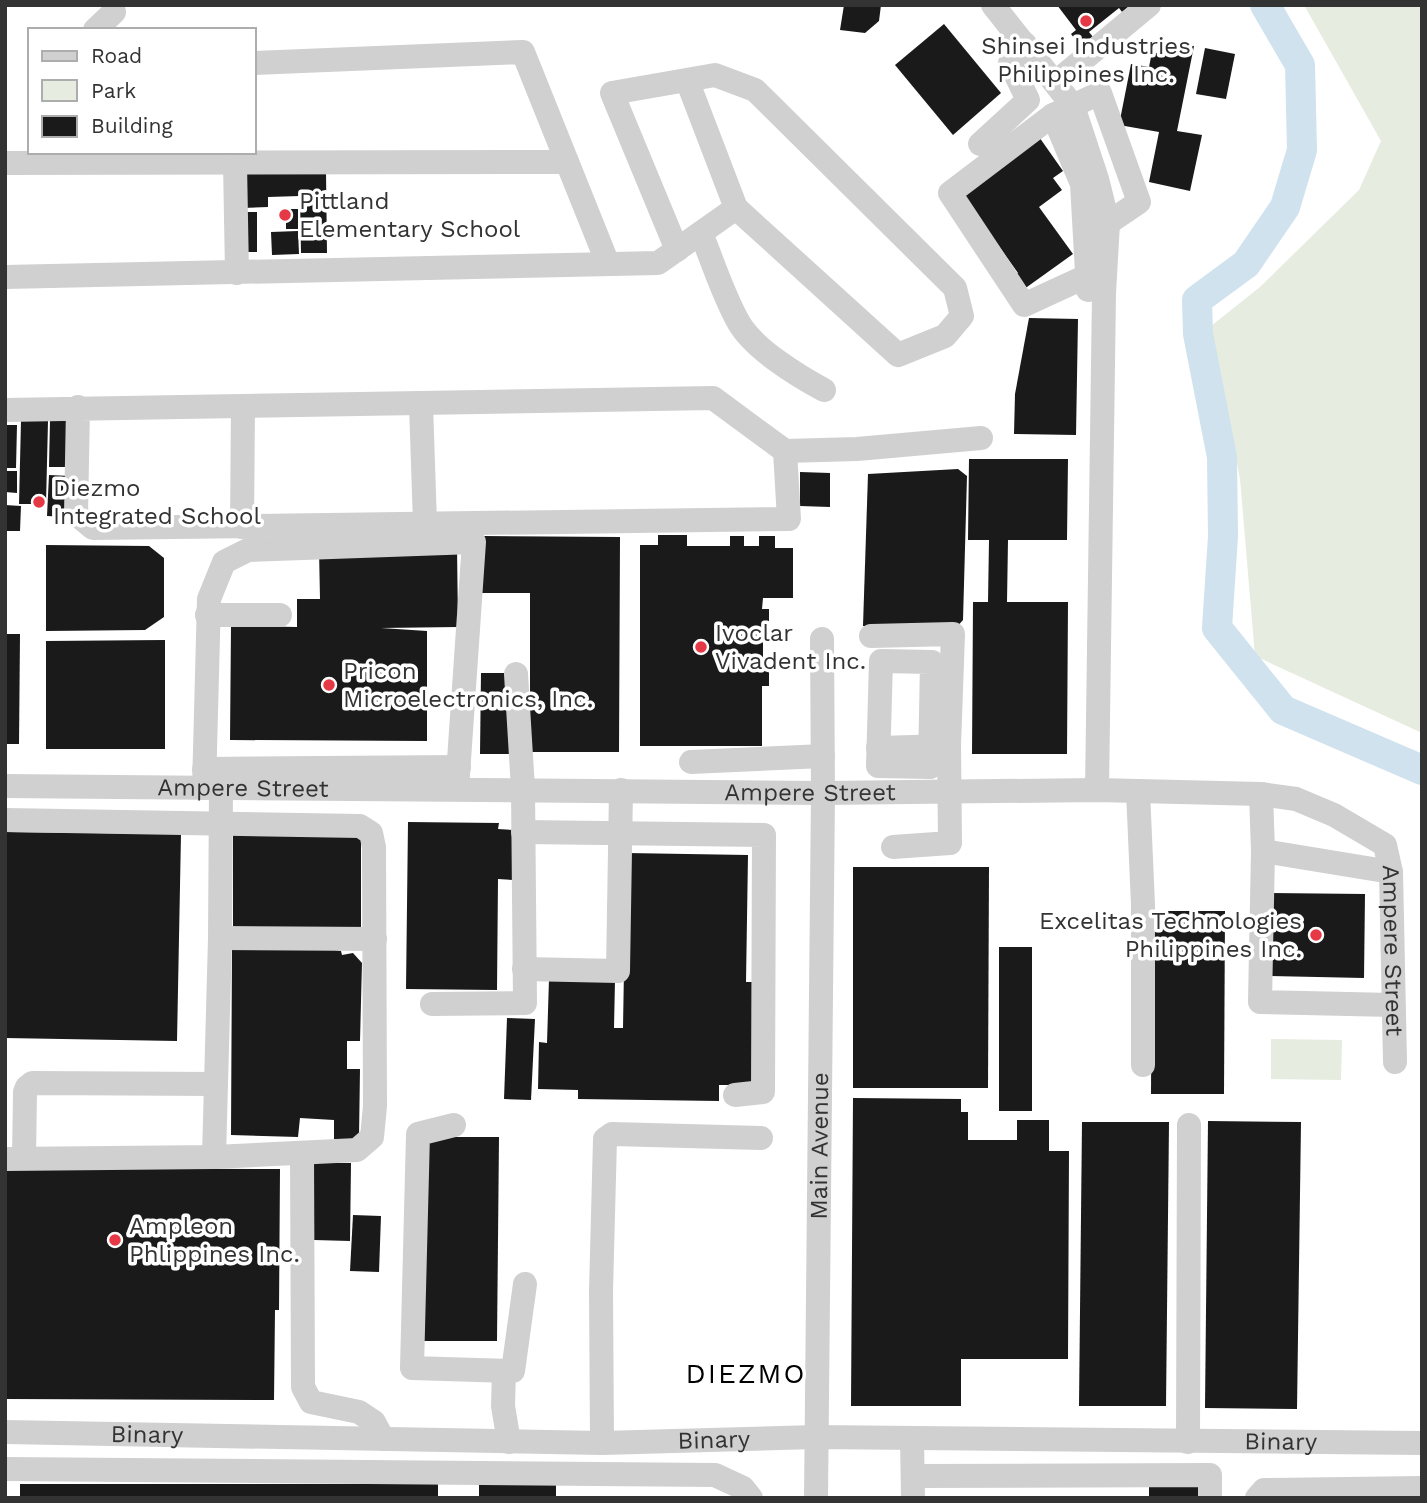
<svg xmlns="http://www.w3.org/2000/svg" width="1427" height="1503" font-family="'Work Sans',sans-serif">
	<rect width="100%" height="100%" fill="#fff"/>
	<g fill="#e6ecdf">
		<path d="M1304,5H1422V733L1255,656L1240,479L1211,326L1260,287L1359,190L1381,141Z"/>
		<path d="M1271,1039L1342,1040L1341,1080L1271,1079Z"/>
	</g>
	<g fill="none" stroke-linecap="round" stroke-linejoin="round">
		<path stroke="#cfe2ee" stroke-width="30" d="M1265,5L1300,65L1302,150L1285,207L1246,264L1197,300L1198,334L1222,457L1223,536L1217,628L1283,710L1422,770"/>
	</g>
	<g fill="#1a1a1a">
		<path d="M844,5H881L879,21L865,33L840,30Z"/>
		<path d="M1057,5H1131L1122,12L1119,8L1089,32L1093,37L1081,47L1071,34L1076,30Z"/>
		<path d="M944,24L1001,93L953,135L895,65Z"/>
		<path d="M1178,43L1194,46L1177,131L1202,135L1190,191L1149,182L1159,132L1119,125L1131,64L1149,67L1152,52L1175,57Z"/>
		<path d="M1205,48L1235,54L1226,99L1196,94Z"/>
		<path d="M1037,134L1063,171L1053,178L1062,190L1039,207L1073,254L1020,292L1010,278L1018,273L959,190Z"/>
		<path d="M326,172L327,253H301L300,196L268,197V207L242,208V174Z"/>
		<rect x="286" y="209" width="12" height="20"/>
		<path d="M242,212H257V252H243Z"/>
		<path d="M298,231L299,254L272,255L271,232Z"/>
		<path d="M1029,318L1078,319L1076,435L1014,434L1015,394Z"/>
		<path d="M50,420L68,421L67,467H49Z"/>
		<path d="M21,421H48L46,504H19Z"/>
		<path d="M5,425H17L16,468H5Z"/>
		<path d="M969,459H1068L1067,540H1008L1007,602H1068L1067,754H972L973,602H988L989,540H968Z"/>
		<path d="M958,469L967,476L963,620L955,629L863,626L868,474Z"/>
		<path d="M5,471H17V493L5,492Z"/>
		<path d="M800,472L830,473V507L800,506Z"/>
		<path d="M49,475L70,476L68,517L47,516Z"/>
		<path d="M5,505L21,506L20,531H5Z"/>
		<path d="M658,535H687V546H730V536H744V546H759V536H775V548H793V598H763L762,609H769V624H763V669H769V686H762V746H640V545H658Z"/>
		<path d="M483,536L620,537L619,752H530V593H482Z"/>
		<path d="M46,545L149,546L164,558V617L145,630L46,631Z"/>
		<path d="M457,546L458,627L381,628L427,631V741L230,740L231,626L297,627V599H320L319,549Z"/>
		<path d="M5,634H20L19,744H5Z"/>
		<path d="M165,640V749H46V641Z"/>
		<path d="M481,673H513L512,754H480Z"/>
		<path d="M408,822L499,823L498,829L514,830V880L498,879L497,990L406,989Z"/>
		<path d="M5,832L181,834L177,1041L5,1038Z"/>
		<rect x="233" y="834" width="128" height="96"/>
		<path d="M626,853L748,855L746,982H757L755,1085H719V1101L578,1099V1090L538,1089L539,1042L547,1043L549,979L615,980L614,1028H623Z"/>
		<path d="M853,867H989L988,1088H853Z"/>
		<path d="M1267,893L1365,894L1364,978L1266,976Z"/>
		<path d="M1152,911H1225L1224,1094H1151Z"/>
		<path d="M232,945L329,949L341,951L342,955L353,953L362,963L360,1041H347V1069H360L359,1137L353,1141L334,1139V1120L300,1118L298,1137L231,1135Z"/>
		<rect x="999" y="947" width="33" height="164"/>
		<path d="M507,1018L535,1019L531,1100L504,1099Z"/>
		<path d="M853,1098L961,1099V1112H968V1140H1017V1120H1049V1151H1069L1068,1359H961V1406H851Z"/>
		<path d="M1208,1121L1301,1122L1297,1409L1205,1408Z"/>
		<path d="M1082,1122H1169L1166,1406H1079Z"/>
		<path d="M425,1137H499L497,1341H423Z"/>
		<path d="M314,1163H351L350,1241L314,1240Z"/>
		<path d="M5,1168L280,1169L279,1310H275L274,1400L5,1399Z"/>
		<path d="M353,1215L381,1216L379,1272L350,1271Z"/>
		<path d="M556,1483V1498H479V1484Z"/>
		<rect x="20" y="1484" width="418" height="14"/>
		<path d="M1149,1484L1204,1485V1498H1149Z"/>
	</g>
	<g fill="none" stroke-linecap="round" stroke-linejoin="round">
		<g stroke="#d0d0d0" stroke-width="24">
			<path d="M993,5L1073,106L1097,179L1108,223L1104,293L1097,790"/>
			<path d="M95,30L114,12"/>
			<path d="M254,63L523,52L608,264"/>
			<path d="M1056,82L1149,5"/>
			<path d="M1053,115L1082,184L1088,290"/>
			<path d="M980,144L1028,100L1010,63L1025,44"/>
			<path d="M5,163L567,162"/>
			<path d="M235,163L237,273"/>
			<path d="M701,233C713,262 723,295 739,323C754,349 798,376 824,390"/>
			<path d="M677,250L612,93L715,75L755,90L955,288L962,316L945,336L898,355L736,208L687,80"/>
			<path d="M1087,276L1024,305L950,193L1053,115L1100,93L1139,202L1108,223"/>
			<path d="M5,277L658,263L736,208"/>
			<path d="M421,404L425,524"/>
			<path d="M5,410L713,398L785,451L789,519L93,528L76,514L78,407"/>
			<path d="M785,451L857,449L981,438"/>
			<path d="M242,527L243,406"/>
			<path d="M207,615H280"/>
			<path d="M871,636L953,634L949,746L950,843L893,847"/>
			<path d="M881,661L932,662L930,767L878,766Z"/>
			<path d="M878,748L948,746"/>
			<path d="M691,762L823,756"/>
			<path d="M204,769L459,767"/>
			<path id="s1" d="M5,786L823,793L1097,790L1261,794L1296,799L1334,815L1385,845L1391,872L1395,1062"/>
			<path d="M204,788L209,599L224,562L248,550L474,542L457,789"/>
			<path d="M1138,791L1143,905V1065"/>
			<path d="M1261,794L1263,851L1260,1002L1393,1005"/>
			<path d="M5,820L360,826L371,833L374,847L375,1106L372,1137L357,1150L214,1157L5,1159"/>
			<path d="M523,832L764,835L763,1092L735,1095"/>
			<path d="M1263,851L1391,872"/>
			<path d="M220,938L375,939"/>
			<path d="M524,969L618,971L621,790"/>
			<path d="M432,1004L525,1003L523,789L516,674"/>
			<path d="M454,1125L418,1134L412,1368L513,1371L525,1284"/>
			<path d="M302,1154L303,1387L311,1402L359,1412L374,1422L383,1439"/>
			<path d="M214,1157L220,938L221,788"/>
			<path d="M24,1158L25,1092L27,1087L32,1083L216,1084"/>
			<path d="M504,1371L503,1406L509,1442"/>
			<path id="s2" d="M5,1432L602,1443L816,1437L1422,1443"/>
			<path d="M912,1438L913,1498"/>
			<path d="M1188,1442L1189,1125"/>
			<path d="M602,1443L601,1291L605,1139L612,1134L761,1138"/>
			<path d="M5,1469L715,1475L743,1488L751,1498"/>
			<path d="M913,1476L1210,1475V1498"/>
			<path id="s3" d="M816,1498L823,793L822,639"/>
			<path d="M1257,1498L1264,1490L1422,1488"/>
		</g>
	</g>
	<g fill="#e63946" stroke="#fff" stroke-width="2.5">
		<circle cx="1086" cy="21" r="7"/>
		<circle cx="285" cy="215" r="7"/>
		<circle cx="39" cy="502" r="7"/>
		<circle cx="701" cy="647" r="7"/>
		<circle cx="329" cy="685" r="7"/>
		<circle cx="1316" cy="935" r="7"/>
		<circle cx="115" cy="1240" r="7"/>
	</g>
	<g text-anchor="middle" stroke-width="7" stroke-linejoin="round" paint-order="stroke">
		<g font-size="24" fill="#333" stroke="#fff" text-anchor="start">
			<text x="1086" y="54" text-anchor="middle">Shinsei Industries<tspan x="1086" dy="28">Philippines Inc.</tspan></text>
			<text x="299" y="209">Pittland<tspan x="299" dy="28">Elementary School</tspan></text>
			<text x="53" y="496">Diezmo<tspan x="53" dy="28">Integrated School</tspan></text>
			<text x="715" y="641">Ivoclar<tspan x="715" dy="28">Vivadent Inc.</tspan></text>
			<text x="343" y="679">Pricon<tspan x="343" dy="28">Microelectronics, Inc.</tspan></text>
			<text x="1302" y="929" text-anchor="end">Excelitas Technologies<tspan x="1302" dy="28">Philippines Inc.</tspan></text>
			<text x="129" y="1234">Ampleon<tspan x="129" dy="28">Phlippines Inc.</tspan></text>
		</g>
		<g font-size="24" fill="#333" stroke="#fff">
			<text dy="8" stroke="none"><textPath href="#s1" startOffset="238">Ampere Street</textPath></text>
			<text dy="8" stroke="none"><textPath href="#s1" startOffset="805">Ampere Street</textPath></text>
			<text dy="8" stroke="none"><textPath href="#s1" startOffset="1498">Ampere Street</textPath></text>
			<text dy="8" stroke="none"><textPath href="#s3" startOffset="352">Main Avenue</textPath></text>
			<text dy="8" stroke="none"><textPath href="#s2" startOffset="142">Binary</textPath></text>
			<text dy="8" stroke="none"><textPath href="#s2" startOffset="709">Binary</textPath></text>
			<text dy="8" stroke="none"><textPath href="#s2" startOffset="1276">Binary</textPath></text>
		</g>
		<g font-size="28" letter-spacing="2" fill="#000" stroke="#fff">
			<text x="746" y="1383">DIEZMO</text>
		</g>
	</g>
	<rect width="1427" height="1503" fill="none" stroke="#333333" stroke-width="14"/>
	<rect x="28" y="28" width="228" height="126" fill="#ffffff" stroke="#adadad" stroke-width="2"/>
	<rect x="42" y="51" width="35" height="10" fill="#d0d0d0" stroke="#adadad" stroke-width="2"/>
	<text x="91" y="63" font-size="21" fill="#333333">Road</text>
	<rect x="42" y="80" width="35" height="21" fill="#e6ecdf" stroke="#adadad" stroke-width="2"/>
	<text x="91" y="98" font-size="21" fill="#333333">Park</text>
	<rect x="42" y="116" width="35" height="21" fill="#1a1a1a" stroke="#adadad" stroke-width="2"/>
	<text x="91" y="133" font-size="21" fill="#333333">Building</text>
</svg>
